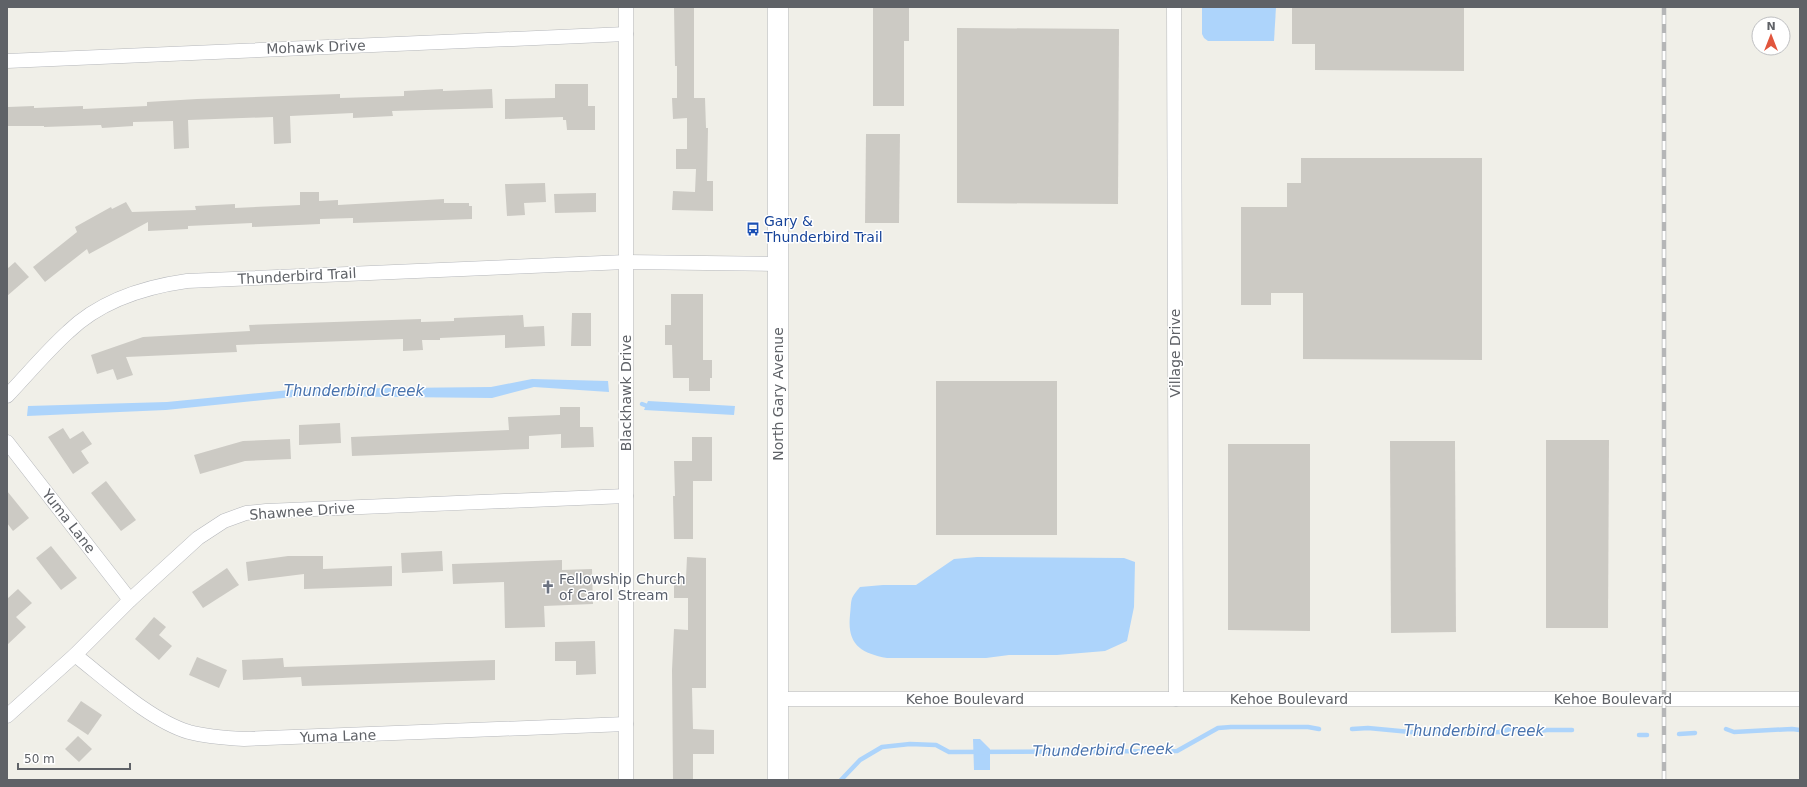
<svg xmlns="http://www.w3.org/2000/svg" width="1807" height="787" font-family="'DejaVu Sans',sans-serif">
	<rect width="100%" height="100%" fill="#f0efe8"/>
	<g fill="#add4fb">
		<path d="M1202,7H1276L1274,41H1208L1204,38L1202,34Z"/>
		<path d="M532,379L608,381L609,392L534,387L492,398L303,396L166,410L27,416L28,406L167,402L300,389L491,387Z"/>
		<path d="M648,401L735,406L734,415L644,410Z"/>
		<path d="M977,557L1124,558L1135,562L1134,607L1127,641L1105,651L1057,655H1009L986,658H887C860,653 847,644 850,615C852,599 849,600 860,587L883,585H916L954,559Z"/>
		<path d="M973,739H980L990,749V770H974Z"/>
	</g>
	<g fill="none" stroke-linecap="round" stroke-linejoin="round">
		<g stroke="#add4fb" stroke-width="4.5">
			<path d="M642,404L650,407"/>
			<path d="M1352,729L1368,728L1421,733L1455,731L1467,733L1499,732L1514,728L1525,733L1547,730H1572"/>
			<path d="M1726,729L1734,732L1792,729L1800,730"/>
			<path d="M1679,734L1695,733"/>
			<path d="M1639,735H1647"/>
			<path d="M841,780L860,760L882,747L910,744L936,745L949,752L1177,751L1218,728L1231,727H1308L1319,729"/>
		</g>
	</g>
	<g fill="#cccac4">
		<path d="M674,7H694V98H705L706,128H708L707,181H713V211L672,210L673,191L695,192L696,169H676V149H687V118L673,119L672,98H677V66H675Z"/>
		<path d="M873,7H909V41H904V106H873Z"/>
		<path d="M1292,7H1464V71L1315,70V44H1292Z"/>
		<path d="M957,28L1119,29L1118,204L957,203Z"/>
		<path d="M555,84H588V106H595V130H567L566,120H563V117L505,119V99L555,98Z"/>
		<path d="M443,89V91L492,89L493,108L392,111L393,116L353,118V113L290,116L291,143L274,144L273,117L188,120L189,148L174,149L173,121L133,122V126L102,128L101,125L44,127V126H8V107L34,106V108L83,106V109L147,106V102L197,99L340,94V98L404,96V91Z"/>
		<path d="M866,134H900L899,223H865Z"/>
		<path d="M1301,158H1482V360L1303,359V293H1271V305H1241V207H1287V183H1301Z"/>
		<path d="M545,183L546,202L524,203L525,215L507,216L505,184Z"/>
		<path d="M300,192H319V201L338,200V205L444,199V203H469V206H472V219L353,223V218L320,219V224L252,227V223L188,226V229L148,231V222L89,254L87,249L45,282L33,267L77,232L75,227L111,207L112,209L126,202L132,212L196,210L195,206L235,204V208L300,205Z"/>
		<path d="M596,193V212L555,213L554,194Z"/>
		<path d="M15,262L29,277L7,296V269Z"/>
		<path d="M671,294H703V360H712V378H710V391H689V378H673L672,345H665V325H671Z"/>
		<path d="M572,313H591V346H571Z"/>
		<path d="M523,315L524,327L544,326L545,346L505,348V335L440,338V340H422L423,350L403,351V339L236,345L237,352L126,357L133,375L117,380L113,369L97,374L91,355L143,337L250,331L249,325L421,319V322L454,321V318Z"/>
		<rect x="936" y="381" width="121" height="154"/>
		<path d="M560,407H580V427H593L594,447L561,448V434L529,436V449L352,456L351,437L509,430L508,417L560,415Z"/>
		<path d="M340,423L341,443L299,445V425Z"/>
		<path d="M63,428L70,439L83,431L92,444L81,451L89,463L73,474L48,437Z"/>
		<path d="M692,437H712V481H693V539H674L673,496H675L674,461H692Z"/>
		<path d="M290,439L291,459L245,461L200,474L194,455L243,441Z"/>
		<path d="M1546,440H1609L1608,628H1546Z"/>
		<path d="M1390,441H1455L1456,632L1391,633Z"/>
		<path d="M1228,444H1310V631L1228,630Z"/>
		<path d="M106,481L136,520L121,531L91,493Z"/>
		<path d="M7,491L29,518L13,531L7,523Z"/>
		<path d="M51,546L77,578L61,590L36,558Z"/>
		<path d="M442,551L443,571L402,573L401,553Z"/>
		<path d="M288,556H323V569L392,566V586L304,589V574L248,581L246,562Z"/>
		<path d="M687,557L706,558V688H692L693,729L714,730V754H693V780H673L672,670L674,629L688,630V598H674V578H686Z"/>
		<path d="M562,560V570L592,569L593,604L544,606L545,627L505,628L504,582L453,584L452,564Z"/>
		<path d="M227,568L239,585L203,608L192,592Z"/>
		<path d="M18,589L32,603L16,617L26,627L7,645V599Z"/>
		<path d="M154,617L166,627L159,635L172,646L159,660L135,639Z"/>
		<path d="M595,641L596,674L576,675V661H555V642Z"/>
		<path d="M197,657L227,670L219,688L189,675Z"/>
		<path d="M283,658L284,667L495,660V680L302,686L301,677L243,680L242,660Z"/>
		<path d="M81,701L102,715L88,735L67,721Z"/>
		<path d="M78,736L92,749L79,762L65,749Z"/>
	</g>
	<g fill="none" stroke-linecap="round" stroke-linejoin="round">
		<g stroke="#b5b7bb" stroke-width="15">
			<g id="street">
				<path d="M626,7V780"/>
				<path d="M1174,7L1176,699"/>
				<path d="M7,61L626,34"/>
				<path d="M7,396C27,375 46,352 68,332C100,301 144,287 187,281L626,262L778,264"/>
				<path d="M7,442L130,600"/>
				<path d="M75,655C107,680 151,721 189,732C208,737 225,738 244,739L626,724"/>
				<path d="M778,699H1800"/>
				<path d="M7,716L75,655L130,600L198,538L224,521L246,513L266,511L626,496"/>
			</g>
		</g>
		<g stroke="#b6b9be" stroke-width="21">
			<path id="secondary" d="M778,780V7"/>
		</g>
		<use href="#street" stroke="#fff" stroke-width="14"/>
		<use href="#secondary" stroke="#fff" stroke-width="20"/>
		<g stroke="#b5b6b7" stroke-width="4.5">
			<path id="rail" d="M1664,780V7"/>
		</g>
		<use href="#rail" stroke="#fff" stroke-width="3" stroke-dasharray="9" stroke-linecap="butt"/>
	</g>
	<defs>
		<g id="bus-bare" transform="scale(1.08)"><path d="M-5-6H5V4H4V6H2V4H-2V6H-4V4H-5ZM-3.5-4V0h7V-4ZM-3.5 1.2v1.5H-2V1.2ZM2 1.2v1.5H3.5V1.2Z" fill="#1a4fb4" stroke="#fff" stroke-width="2.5" paint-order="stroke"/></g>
		<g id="church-bare" transform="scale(1.08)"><path d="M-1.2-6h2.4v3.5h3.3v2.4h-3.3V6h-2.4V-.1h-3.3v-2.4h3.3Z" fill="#6b7280" stroke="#fff" stroke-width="2.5" paint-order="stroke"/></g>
	</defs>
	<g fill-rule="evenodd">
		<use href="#bus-bare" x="753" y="229"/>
		<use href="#church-bare" x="548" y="587"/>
	</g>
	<g text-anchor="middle" stroke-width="3" stroke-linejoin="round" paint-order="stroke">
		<g font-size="14" fill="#5f6267" stroke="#fff">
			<text transform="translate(316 47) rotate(-2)" y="5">Mohawk Drive</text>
			<text transform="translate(297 276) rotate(-3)" y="5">Thunderbird Trail</text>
			<text transform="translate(1175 353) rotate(-90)" y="5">Village Drive</text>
			<text transform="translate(626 393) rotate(-90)" y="5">Blackhawk Drive</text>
			<text transform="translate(778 394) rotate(-90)" y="5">North Gary Avenue</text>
			<text transform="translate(302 511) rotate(-4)" y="5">Shawnee Drive</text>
			<text transform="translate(69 521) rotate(52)" y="5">Yuma Lane</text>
			<text x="965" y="704">Kehoe Boulevard</text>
			<text x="1289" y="704">Kehoe Boulevard</text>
			<text x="1613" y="704">Kehoe Boulevard</text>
			<text transform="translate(338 736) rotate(-2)" y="5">Yuma Lane</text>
		</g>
		<g font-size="14" fill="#164399" stroke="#fff" text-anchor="start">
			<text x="764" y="226">Gary &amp;<tspan x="764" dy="16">Thunderbird Trail</tspan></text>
		</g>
		<g font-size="14" fill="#5b616d" stroke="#fff" text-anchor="start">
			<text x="559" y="584">Fellowship Church<tspan x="559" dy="16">of Carol Stream</tspan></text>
		</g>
		<g font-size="15" font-style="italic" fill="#4973ad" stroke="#fff">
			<text x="354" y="396">Thunderbird Creek</text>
			<text x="1474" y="736">Thunderbird Creek</text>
			<text transform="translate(1103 750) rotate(-1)" y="5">Thunderbird Creek</text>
		</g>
	</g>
	<rect width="1807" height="787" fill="none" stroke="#5f6267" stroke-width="16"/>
	<g transform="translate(1771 36)"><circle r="19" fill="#ffffff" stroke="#bfc0c2"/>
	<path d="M0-3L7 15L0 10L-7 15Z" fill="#e1553d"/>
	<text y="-6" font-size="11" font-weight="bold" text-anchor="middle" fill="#5f6267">N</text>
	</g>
	<path d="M18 763v6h112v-6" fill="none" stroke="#5f6267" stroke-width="2"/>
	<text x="24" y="763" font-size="12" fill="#5f6267" stroke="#ffffff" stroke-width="3" paint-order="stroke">50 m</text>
</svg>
